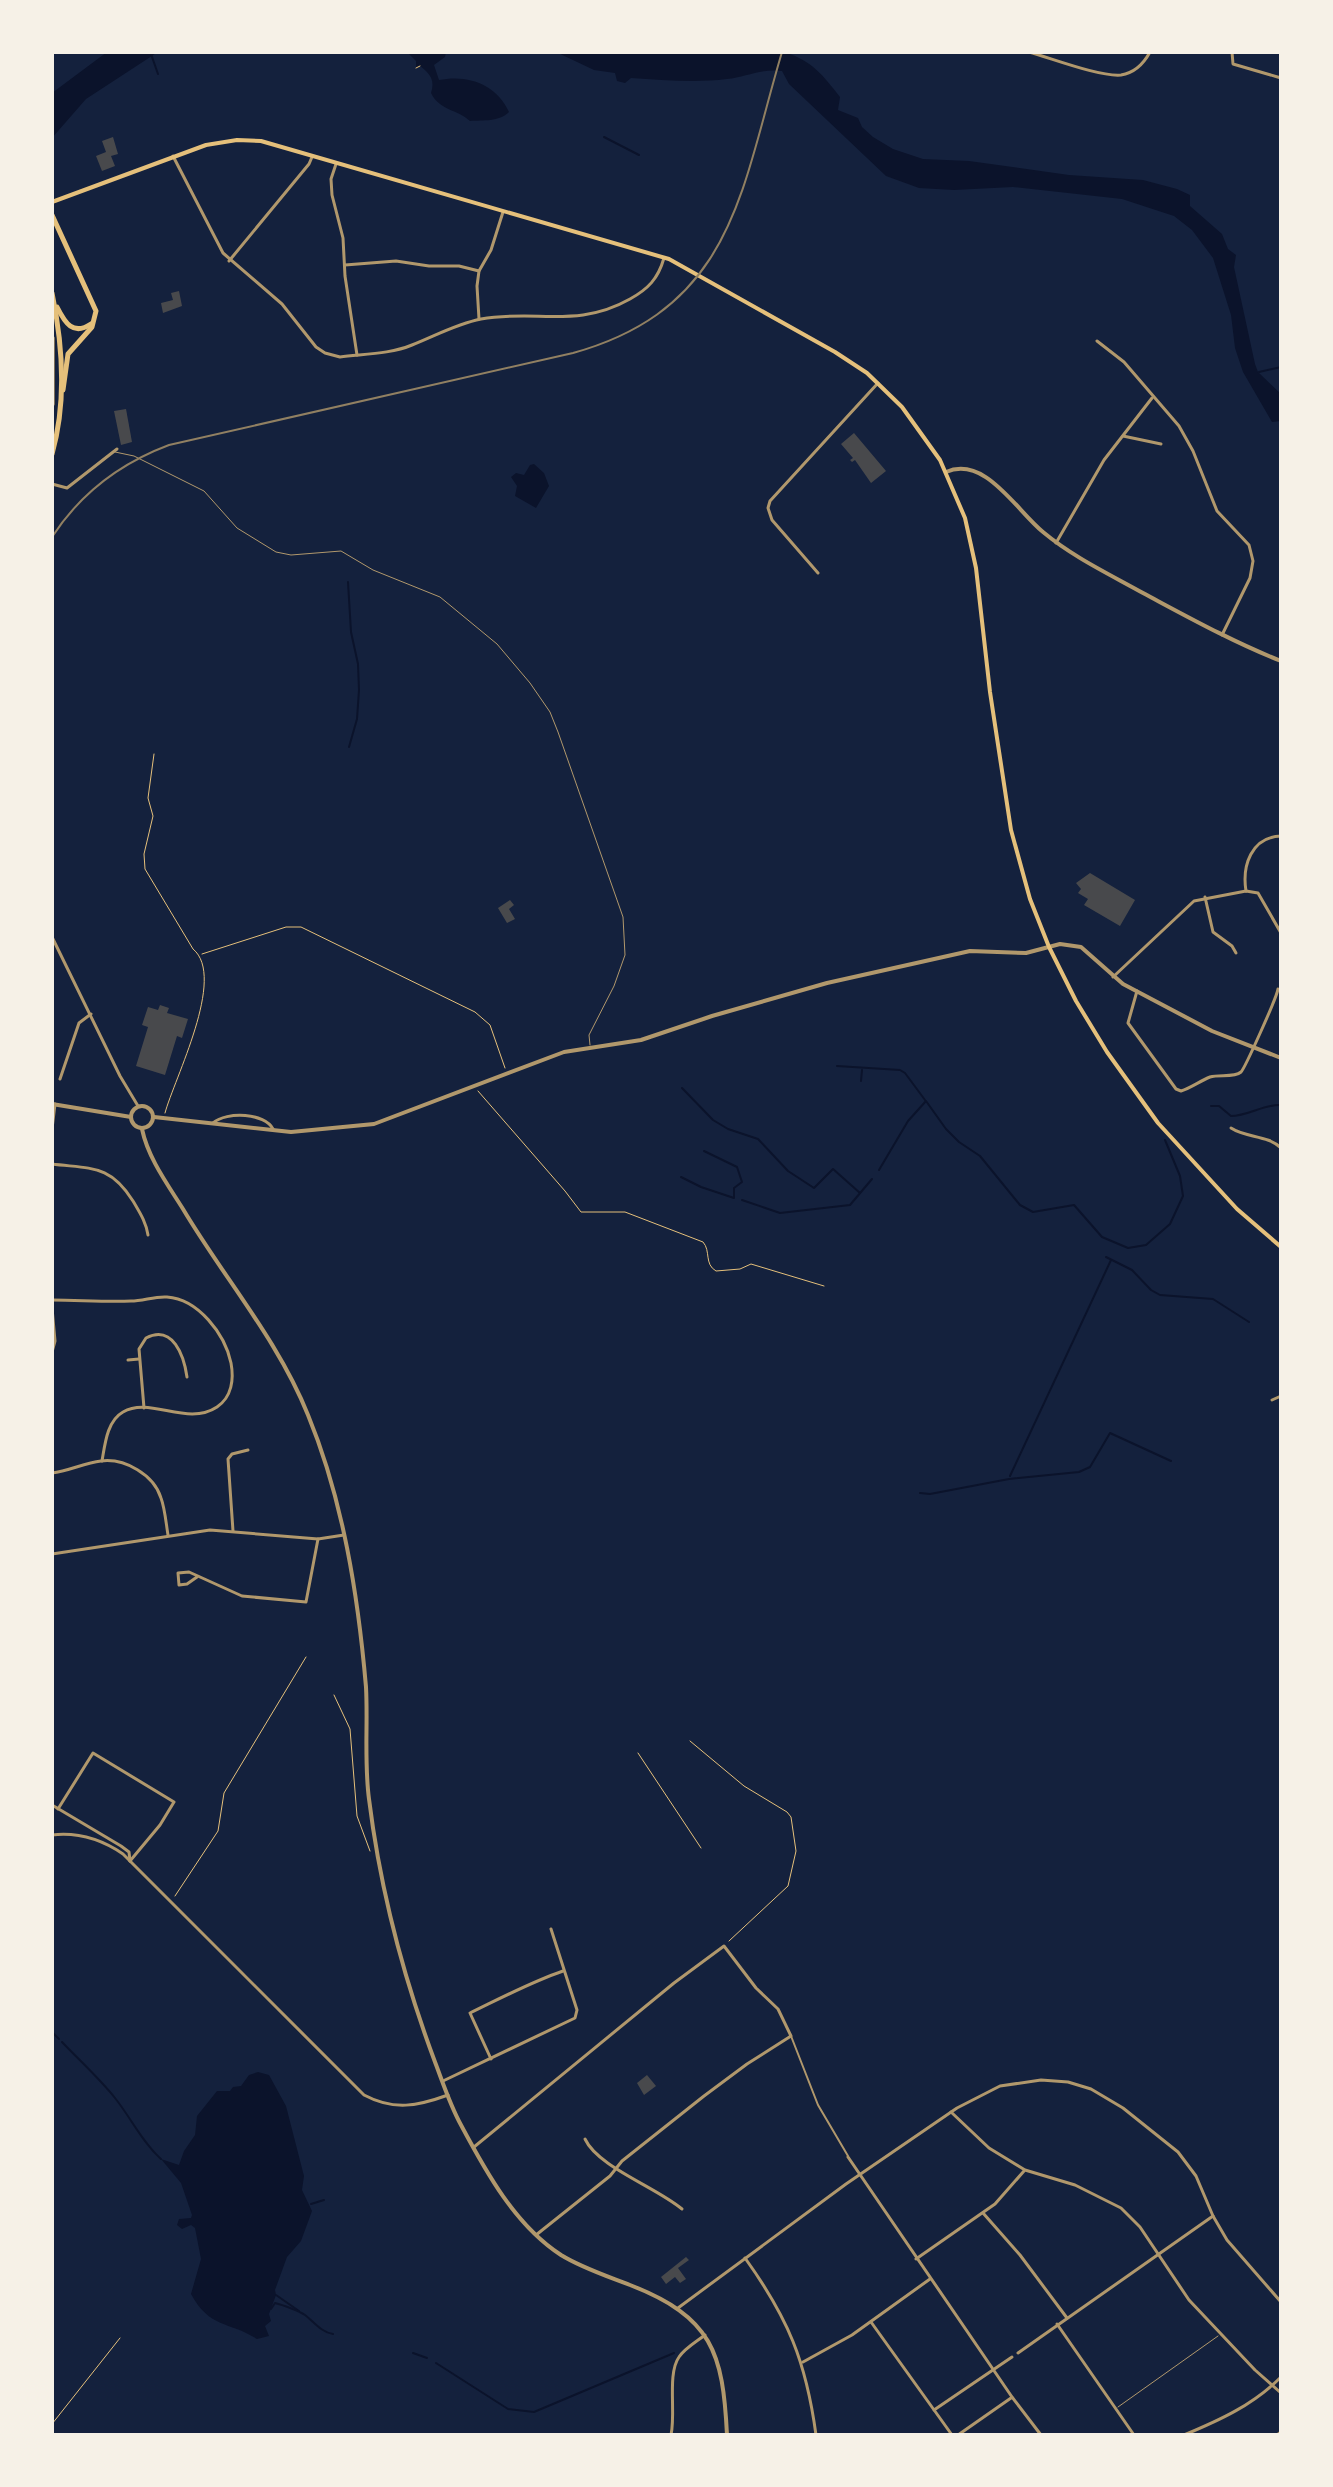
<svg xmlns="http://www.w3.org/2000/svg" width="1333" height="2487" font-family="Figtree,sans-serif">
	<rect width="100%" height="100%" fill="#14213d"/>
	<g fill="#0b132b">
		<path d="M107,52H158L86,99L52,138V93Z"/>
		<path d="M407,52H446L445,57L434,65L439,80C469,74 497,85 509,112C499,122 483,120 470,121C457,109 440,111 431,93C435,81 431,74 420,66L416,68V61Z"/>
		<path d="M556,52H785C813,62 822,74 840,97L838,110L858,118L862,127L873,137L893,149L923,159L969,161L1069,175L1143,180L1177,189L1190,195V206L1222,234L1228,249L1236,255L1234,267L1255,364L1258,372L1281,394V421L1272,422L1243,372L1235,348L1231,315L1213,258L1192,230L1174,216L1122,199L1013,187L954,190L919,188L886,176L789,84L782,71C763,68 746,77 727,79C696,83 662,80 631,78L625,83L617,81L615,73L594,70Z"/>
		<path d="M534,464L544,473L549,486L536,508L515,496L517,486L511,477L516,473L524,475L530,465Z"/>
		<path d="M258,2072L269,2075L286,2106L304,2176L302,2190L312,2211L301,2241L287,2257L275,2290L276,2295L269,2314L271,2321L265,2326L269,2336L257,2339C229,2321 210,2329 191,2294L201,2259L195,2228L191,2225L182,2229L177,2225L179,2219L191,2218L192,2215L181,2183L161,2159L179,2165L184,2151L195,2135L197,2116L217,2091H230L233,2087L241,2086L249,2075Z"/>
	</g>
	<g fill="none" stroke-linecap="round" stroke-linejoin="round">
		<g stroke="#0b132b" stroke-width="2">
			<path d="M151,54L158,74"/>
			<path d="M604,137L639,155"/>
			<path d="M1259,372L1281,367"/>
			<path d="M348,582L351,632L358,664L359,690L357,719L349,747"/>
			<path d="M837,1066L900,1070L905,1073L925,1100"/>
			<path d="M861,1081L862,1070"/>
			<path d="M682,1088L713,1120L728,1129L758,1139L788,1171L814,1188L833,1169L860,1193"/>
			<path d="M1211,1106H1219L1231,1116C1248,1116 1264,1104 1281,1105"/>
			<path d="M879,1170L908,1121L926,1101L946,1129L959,1142L980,1156L1020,1205L1033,1212L1074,1205L1102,1237L1128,1248L1146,1245L1170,1224L1183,1196L1180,1176L1165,1140"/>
			<path d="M681,1177L701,1187L734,1198V1188L742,1182L737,1167L704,1151"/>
			<path d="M742,1200L780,1213L850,1205L872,1179"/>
			<path d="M1106,1257L1132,1270L1151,1290L1160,1295L1213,1299L1249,1322"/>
			<path d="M1010,1476L1111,1260"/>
			<path d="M920,1493L930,1494L1009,1479L1079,1472L1090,1467L1110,1433L1171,1461"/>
			<path d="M52,2032L59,2039"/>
			<path d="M62,2042C79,2060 99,2078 115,2098C131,2118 142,2142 161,2159"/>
			<path d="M311,2204L324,2200"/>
			<path d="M276,2295L299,2311"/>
			<path d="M271,2309L275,2303C283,2305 299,2311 305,2315C314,2322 321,2332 333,2334"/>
			<path d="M413,2353L427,2358"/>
			<path d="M436,2363L508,2409L534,2412L674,2353"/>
		</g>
	</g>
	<g fill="#48494c">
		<path d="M113,137L118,154L111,156L115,166L102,171L96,156L106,152L102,141Z"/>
		<path d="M179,291L182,306L163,313L161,303L173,300L171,293Z"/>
		<path d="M126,409L132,442L121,445L114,411Z"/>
		<path d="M854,433L886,471L871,483L855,460L852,462L850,460L853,458L841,444Z"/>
		<path d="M1090,873L1135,900L1120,926L1084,905L1088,899L1078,893L1081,889L1076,883Z"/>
		<path d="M510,900L514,905L509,909L515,919L507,923L498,908Z"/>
		<path d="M160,1005L169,1008L167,1013L188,1019L182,1038L177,1036L165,1075L136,1066L148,1027L142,1025L148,1007L158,1010Z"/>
		<path d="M647,2075L656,2086L644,2095L637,2083Z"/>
		<path d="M686,2257L689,2260L678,2268L686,2279L680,2283L675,2277L666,2284L661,2277Z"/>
	</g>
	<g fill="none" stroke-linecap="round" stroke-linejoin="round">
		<g stroke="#e5c07b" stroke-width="1">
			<path d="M416,68L420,66"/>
			<path d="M154,754L148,798L153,816L144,854L145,869L193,949C227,977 174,1079 165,1113"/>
			<path d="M202,954L286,927H301L475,1012L490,1025L505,1068"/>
			<path d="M478,1091L565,1191L581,1212H625L703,1242C711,1251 704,1264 716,1271L740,1269L751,1264L824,1286"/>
			<path d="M334,1695L350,1729L357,1816L370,1851"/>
			<path d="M690,1741L744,1786L787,1812L791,1817L796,1851L788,1886L729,1941"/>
			<path d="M638,1753L701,1848"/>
			<path d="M175,1896L218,1831L224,1793L306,1657"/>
			<path d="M52,2424L120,2338"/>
		</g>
		<g stroke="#b1986c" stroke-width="1">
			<path d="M115,452L134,456L204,491L237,528L276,552L291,555L341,551L373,570L440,597L497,644L530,683L550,712L558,732L623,917L625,955L614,986L589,1035L590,1045"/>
			<path d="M1118,2407L1218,2336"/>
		</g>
		<path stroke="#b1986c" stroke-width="2" d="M791,2036L818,2105L848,2156"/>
		<g stroke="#b1986c" stroke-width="3">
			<path d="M1029,52C1051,58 1100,77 1121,75C1134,73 1144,63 1150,52"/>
			<path d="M1232,52L1233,64L1281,78"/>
			<path d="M173,156L223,253L282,304L316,347L325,353L340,357C363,354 391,354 412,345C435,336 456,324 481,319C536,309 577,329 630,299C648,289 658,279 664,258"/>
			<path d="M336,164L331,179L332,195L343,238L345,276L357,355"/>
			<path d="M229,261L309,164L312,157"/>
			<path d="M345,265L396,261L429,266H459L479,271"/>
			<path d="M479,319L477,286L479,271L491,250L503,212"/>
			<path d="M1097,341L1124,362L1179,426L1193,451L1217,511L1249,545L1253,561L1250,578L1222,635"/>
			<path d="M1123,436L1161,444"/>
			<path d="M52,484L67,488L117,449"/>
			<path d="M1056,543L1104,460L1152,398"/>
			<path d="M818,573L772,520L768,508L770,501L878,383"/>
			<path d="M1246,891C1242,866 1251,837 1281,836"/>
			<path d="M1205,897L1213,932L1232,946L1236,953"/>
			<path d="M52,937L120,1076L138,1106"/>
			<path d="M1113,977L1194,901L1246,891L1258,893L1281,933"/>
			<path d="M1137,991L1128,1023L1176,1089L1181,1091C1191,1088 1200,1081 1210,1077C1219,1074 1234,1078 1241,1072C1245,1068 1277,997 1278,989"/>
			<path d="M60,1079L79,1023L91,1014"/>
			<path d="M213,1123C227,1111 265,1113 273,1129"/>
			<path d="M1231,1128C1246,1138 1268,1135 1281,1148"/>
			<path d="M52,1129L55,1104"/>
			<path d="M52,1164C91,1169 110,1164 133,1201C140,1213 146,1222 148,1235"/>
			<path d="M52,1300C78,1300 105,1302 131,1301C143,1301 155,1296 167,1297C198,1299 225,1334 231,1363C234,1379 232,1397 217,1407C187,1427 150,1396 123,1412C107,1421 105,1444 102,1461"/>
			<path d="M52,1308L55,1341L52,1352"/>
			<path d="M128,1360L139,1359"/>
			<path d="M1272,1400L1281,1396"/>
			<path d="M144,1408L139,1349L146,1338C173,1324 184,1356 187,1377"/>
			<path d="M52,1473C69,1471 84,1463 101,1461C125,1458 154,1475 161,1498C165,1509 166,1523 168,1535"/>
			<path d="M233,1531L228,1459L232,1454L248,1450"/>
			<path d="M52,1554L210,1530L318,1539L344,1535"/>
			<path d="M197,1577L187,1584L179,1585L178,1573L189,1572L242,1596L306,1602L318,1539"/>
			<path d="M52,1805L121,1846L129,1852L130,1861"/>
			<path d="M58,1809L93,1753L174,1802L160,1825L130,1861"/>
			<path d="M52,1835C78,1832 101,1839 123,1854L364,2095C394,2111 418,2106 448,2095"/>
			<path d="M491,2059L470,2013C501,1998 531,1982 563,1971"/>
			<path d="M443,2081L575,2018L577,2010L551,1929"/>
			<path d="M951,2112L989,2148L1025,2170L1075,2185L1121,2208L1140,2227L1189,2300L1255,2370L1281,2393"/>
			<path d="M585,2139C598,2167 656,2187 682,2209"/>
			<path d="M474,2147L674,1983L724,1946L756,1988L778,2009L791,2036L747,2064L704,2096L622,2161L610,2176L536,2235"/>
			<path d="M848,2157L1012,2397L1041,2435"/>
			<path d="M983,2213L1020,2255L1067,2318"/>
			<path d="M745,2258C788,2318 806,2361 816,2435"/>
			<path d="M916,2259L995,2204L1024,2171"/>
			<path d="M678,2308L846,2184L957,2108L1000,2086L1041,2080L1068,2082L1091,2089L1123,2108L1178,2152L1196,2176L1213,2216L1227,2240L1281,2302"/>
			<path d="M871,2322L952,2435"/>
			<path d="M1057,2324L1134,2435"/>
			<path d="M1018,2353L1213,2216"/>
			<path d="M803,2362L852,2335L930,2279"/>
			<path d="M934,2410L1012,2357"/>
			<path d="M671,2435C676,2413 667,2374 679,2357C685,2348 696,2342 705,2335"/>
			<path d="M958,2435L1011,2398"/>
			<path d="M1184,2435C1220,2420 1253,2405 1281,2377"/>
			<path d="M1277,2435L1281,2432"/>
		</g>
		<g stroke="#b1986c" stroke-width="4">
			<path d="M946,472C985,455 1016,510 1043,532C1073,557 1109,574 1143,593C1188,617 1233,642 1281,661"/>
			<path d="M52,1104L131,1117"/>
			<circle cx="142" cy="1117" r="11"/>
			<path d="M154,1117L291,1132L374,1124L564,1052L641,1040L712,1016L827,983L970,951L1026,953L1060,944L1081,947L1123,984L1212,1031L1281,1058"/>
			<path d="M142,1129C148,1158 168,1185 183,1209C224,1278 278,1340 308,1415C343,1500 358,1595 366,1687C368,1724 364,1762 369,1799C380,1888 404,1979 435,2062C443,2083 450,2105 461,2125C486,2172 515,2225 561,2255C582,2268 607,2276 630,2285C712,2317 723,2352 727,2435"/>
		</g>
		<path stroke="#e5c07b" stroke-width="4" d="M52,202L206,145L237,140L261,141L669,259L835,352L867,373L902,407L940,460L965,518L976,568L990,692L1011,830L1030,899L1049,947L1076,1001L1107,1052L1158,1123L1237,1209L1281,1247"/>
		<g stroke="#e5c07b" stroke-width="5">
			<path d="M52,215L96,311L92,327L68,354L63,390"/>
			<path d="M52,293C63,346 67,401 52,454"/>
			<path d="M57,307C65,323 73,336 91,324"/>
			<path d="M52,338V404"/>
		</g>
		<path stroke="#918062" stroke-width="2" d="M52,537C80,494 121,463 169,445L573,353C734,308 741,189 782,52"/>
	</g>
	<rect width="1333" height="2487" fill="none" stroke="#f6f1e7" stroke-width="108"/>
</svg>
